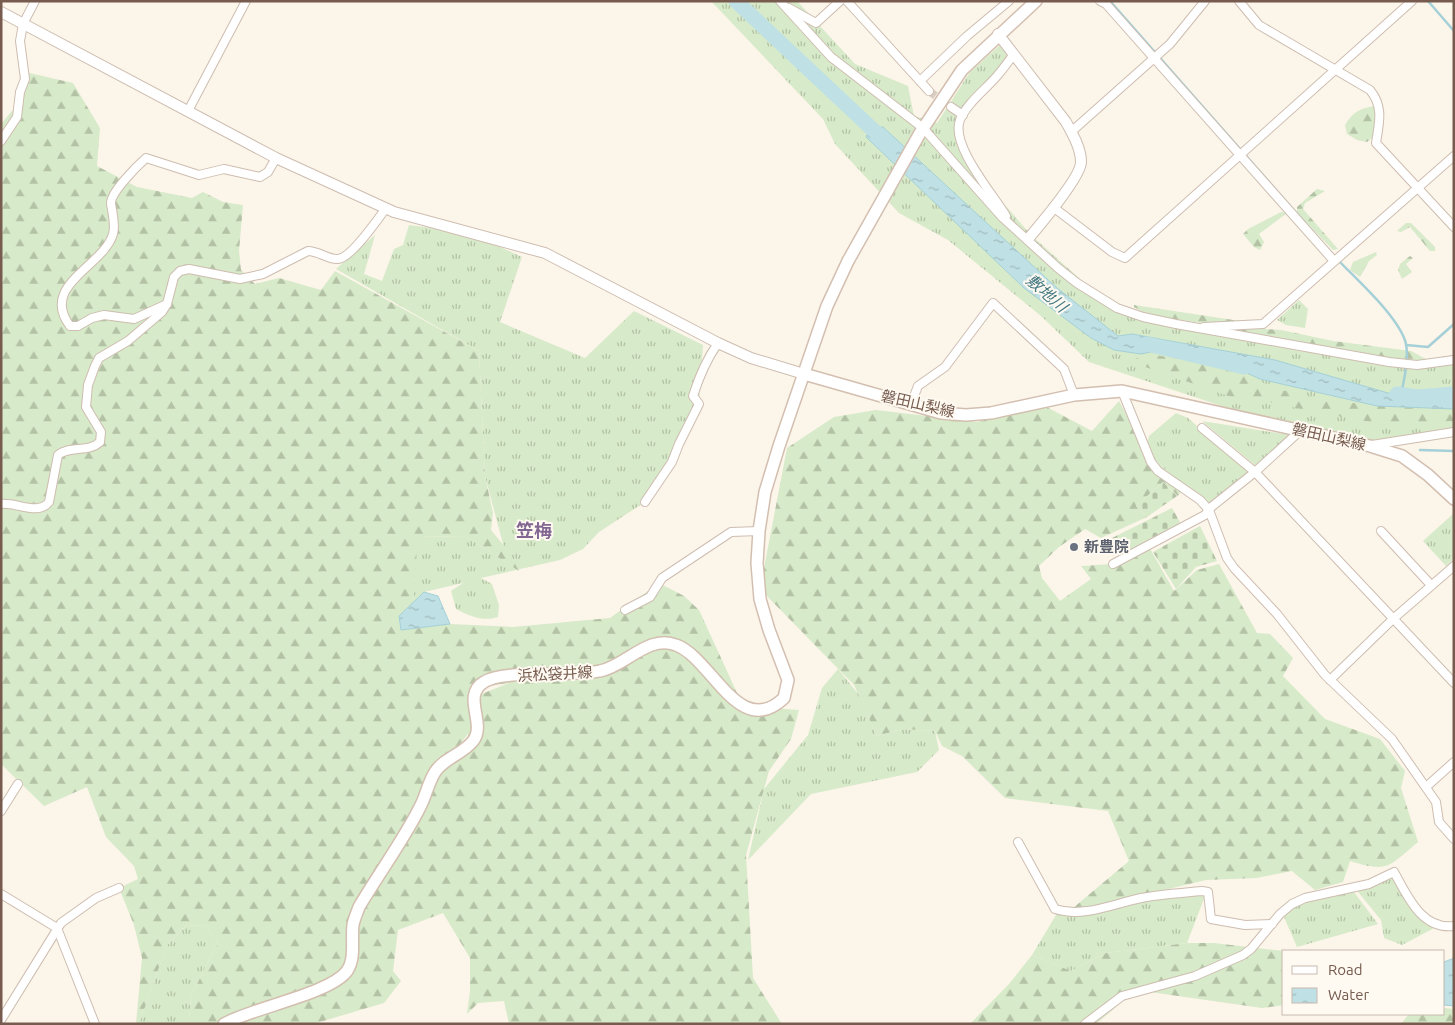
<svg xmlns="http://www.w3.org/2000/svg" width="1455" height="1025" font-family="Ubuntu,'Noto Sans JP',sans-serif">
	<defs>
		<pattern id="grass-tufts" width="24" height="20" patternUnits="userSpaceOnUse" patternTransform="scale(1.25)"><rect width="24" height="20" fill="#d7eac9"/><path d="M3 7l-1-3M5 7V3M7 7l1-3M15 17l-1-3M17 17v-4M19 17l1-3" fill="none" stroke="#b3c1a5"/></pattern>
		<pattern id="forest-firs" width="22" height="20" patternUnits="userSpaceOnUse" patternTransform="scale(1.25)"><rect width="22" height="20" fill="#d7eac9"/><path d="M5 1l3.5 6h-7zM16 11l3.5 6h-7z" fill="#b3c1a5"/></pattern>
		<pattern id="cemetery-stones" width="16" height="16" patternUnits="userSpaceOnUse" patternTransform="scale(1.25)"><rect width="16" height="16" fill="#d7eac9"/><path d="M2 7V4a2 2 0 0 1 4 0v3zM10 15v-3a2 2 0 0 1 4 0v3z" fill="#b3c1a5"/></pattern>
		<pattern id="water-ripples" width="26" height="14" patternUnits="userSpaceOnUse" patternTransform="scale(1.25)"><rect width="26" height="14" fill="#bfe1e5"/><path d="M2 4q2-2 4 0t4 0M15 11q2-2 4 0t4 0" fill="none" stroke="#a0b9bc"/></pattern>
	</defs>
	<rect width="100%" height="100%" fill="#fcf5ea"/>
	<g fill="url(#grass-tufts)">
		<path d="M711,1H797L855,64L908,86L914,116L937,123L970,72L1000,45L1007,56L956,127L979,175L1031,235L1119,314L1400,363L1454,355V431L1377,444L1279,425L1089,362L1041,316L948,240L899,213L835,144L823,119Z"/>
		<path d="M409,225L470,233L522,257L500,322L585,358L634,311L703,345L699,404L645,502L599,532L583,549L560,560L481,578L492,584L499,605L498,617C482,622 470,616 456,609L451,591L463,583L424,592L413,604L417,536L467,537L518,570L503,544L485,476L479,351L336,269L375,235L364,274L382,281L394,249L403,245Z"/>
		<path d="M1299,300L1308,309L1305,328L1286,325L1277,320Z"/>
		<path d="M1176,413L1188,418L1249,472L1210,508L1183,488L1146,450L1149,436Z"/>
		<path d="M1202,421L1290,435L1256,466Z"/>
		<path d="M1454,513V559L1446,566L1423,541Z"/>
		<path d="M838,669L859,695L877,736L902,729L935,731L939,750L917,772L811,794L748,860L764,789L808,735L822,688Z"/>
		<path d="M1395,874L1416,913L1438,926L1402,945L1384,938L1381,920L1354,887Z"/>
		<path d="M1351,888L1378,924L1297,947L1284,917L1292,904Z"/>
		<path d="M1207,891L1187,943L1106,953L1071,971L1032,955L1059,910Z"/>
		<path d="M187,925L206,926L218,942L191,996L189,1021L192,1024H139L167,945Z"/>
	</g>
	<g fill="url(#forest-firs)" fill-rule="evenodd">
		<path d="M25,72L73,83L100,128L97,166L137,187L192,198L203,192L223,202L243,205L239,251L241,270L255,284L279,278L321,290L335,271L479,351L485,476L493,513L491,530L510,553L519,571L467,537L418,536L413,604L399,616L401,630L450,624L513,627L610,618L659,583L684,596L699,610L743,706L799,710L791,739L769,771L746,855L753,978L782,1024H509L504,1001L478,1003L467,1014L470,991V958L443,913L398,930L393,971L401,981L384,1003L313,1024H192L189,1021L191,996L218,942L206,926L187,925L167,945L139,1024H136L142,958L134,925L119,888L138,879L134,866L106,837L87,787L44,806L1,764V124L23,98ZM509,683L479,695L477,688ZM468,734L466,748L433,777Z"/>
		<path d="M1374,106C1379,118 1379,134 1367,142L1357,140L1347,134L1345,125C1352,113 1360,108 1374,106Z"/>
		<path d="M1317,189L1325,191L1305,203L1303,209L1338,249L1333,250L1297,213V207Z"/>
		<path d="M1281,212L1287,213L1259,234L1264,242L1260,250L1254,247L1243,234L1248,229Z"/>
		<path d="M1406,223H1411L1435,247V251H1430L1410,227L1401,232L1397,231Z"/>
		<path d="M1376,252L1377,255L1369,261L1360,277L1350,270L1353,262Z"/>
		<path d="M1410,256L1413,258L1406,264L1412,272L1402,279L1398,270L1400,264Z"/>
		<path d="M1134,305L1240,321L1249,324L1222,326L1281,330L1333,341L1411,351L1426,359L1414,363L1256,340L1215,325L1147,315L1134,307Z"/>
		<path d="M1145,353L1243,371L1272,388L1333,401L1398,407L1444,408L1454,411V421L1388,425L1315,412L1260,400L1237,399L1131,362Z"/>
		<path d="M1119,401L1146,450L1183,488L1178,496L1163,482L1136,506L1147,517L1101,538L1085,529L1059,547L1039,566L1042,578L1060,601L1091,579L1081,566L1112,564L1148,545L1174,591L1197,570L1219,564L1257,633L1270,634L1293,658L1283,676L1325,719L1380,739L1405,771L1401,788L1418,842C1388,867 1389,873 1350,861L1343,882L1315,890L1292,871L1256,878L1206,880L1067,913L1129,861L1108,811L1005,798L962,756L942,746L935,731L902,729L877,736L854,685L760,589L787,448L834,417L876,410L978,422L1039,403L1092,431Z"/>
		<path d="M1187,943H1214L1284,951V1005L1262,1008L1136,990L1096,1024H970L1009,984L1032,955L1071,971L1106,953Z"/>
		<path d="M1444,1008L1454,1009V1024H1401L1409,1014H1444Z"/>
	</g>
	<g fill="url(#cemetery-stones)">
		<path d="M1163,482L1177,496L1147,517L1136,506Z"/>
		<path d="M1172,508L1181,524L1121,559L1108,540Z"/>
		<path d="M1200,526L1217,561L1196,567L1176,589L1153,552Z"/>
	</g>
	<g fill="url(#water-ripples)" stroke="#a5d0d7">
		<path d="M883,127L1057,288L1118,336L1132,334L1275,360L1388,393L1417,397L1454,393V409L1377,406L1260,379L1225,363L1164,349L1141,354L1114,350L1091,338L1024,288L866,137L871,128Z"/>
		<path d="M424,592L438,596L450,624L401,630L399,616Z"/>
		<path d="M1454,958V1006L1444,1005V962Z"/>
	</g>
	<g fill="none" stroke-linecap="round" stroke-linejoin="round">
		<g stroke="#a5d0d7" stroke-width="2.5">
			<path d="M1110,1L1334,256"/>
			<path d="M1428,1L1454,31"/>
			<path d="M1338,260C1357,280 1400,318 1406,344C1409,361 1404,379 1401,395"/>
			<path d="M1406,345L1428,347L1454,324"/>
			<path d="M1420,450L1454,451"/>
		</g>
		<g stroke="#bfe1e5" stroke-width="15">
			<path d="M736,1L886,142"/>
			<path d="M1147,344L1244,367"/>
			<path d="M1397,394L1417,397L1454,394"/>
		</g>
		<path stroke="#dacec3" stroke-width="8" stroke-dasharray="8 4" stroke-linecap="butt" d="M929,91L951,107"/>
		<g stroke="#cebdb0" stroke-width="10">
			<g id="minor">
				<path d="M780,1L831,57L923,128L1002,217L1058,268L1077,283L1117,308L1143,317L1176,324L1389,362L1417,365L1454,360"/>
				<path d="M847,1L929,91"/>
				<path d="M1100,1L1106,4L1334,261"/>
				<path d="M1239,1L1259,25L1370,90C1384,107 1379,123 1376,143L1454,227"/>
				<path d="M789,8L816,23L840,1"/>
				<path d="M920,81L967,36L1009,1"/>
				<path d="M951,107L963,115"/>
				<path d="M188,111L246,1"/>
				<path d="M1071,132L1170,44L1205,1"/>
				<path d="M1,141L17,117L20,92L25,79L20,41L23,24L35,1"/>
				<path d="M1053,207L1112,252L1125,258L1412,1"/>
				<path d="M1006,216C993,194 950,145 960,120C967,103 985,90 997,76C1003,69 1008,62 1014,54"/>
				<path d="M167,304L134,319L104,315L92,318L78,326H70C39,285 104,266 113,234C116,224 112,213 111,203C111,192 137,166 146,158L199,175L224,169L260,177L268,172L276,158"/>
				<path d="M1204,327L1263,324L1454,156"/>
				<path d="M1122,391L1151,462L1158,471L1200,500L1209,510L1227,558L1234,568L1277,614L1325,675L1392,739L1436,802L1439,822L1454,839"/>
				<path d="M911,404L918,386L945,367L993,303L1064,369L1074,395"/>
				<path d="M1202,428L1255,472L1454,683"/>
				<path d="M1372,445L1454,432"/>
				<path d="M645,502L672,462L679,444L699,404L693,396C699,377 706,360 718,343"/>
				<path d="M1,504C17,502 38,516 49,502L58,455C70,445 88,453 100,442L101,432L86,407L88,385L95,366L99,358L128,341L162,312L167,304L174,277L180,271L189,269L240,279L263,274L308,251C319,251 328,260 338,259C351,258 378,219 386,208"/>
				<path d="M1381,531L1431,585"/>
				<path d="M1113,564L1205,515L1210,508L1255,472L1301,430"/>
				<path d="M625,610L650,597L662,578L731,532L759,531"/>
				<path d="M1330,680L1393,619L1454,566"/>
				<path d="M1426,787L1454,762"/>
				<path d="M1,811L18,784"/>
				<path d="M1018,842L1055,909C1083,918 1113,904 1141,898C1161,894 1182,893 1202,891L1208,892L1211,919L1245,925L1272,924"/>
				<path d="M1,894L57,928L95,1024"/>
				<path d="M1,1020L61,923L96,898L119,888"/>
				<path d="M1085,1024L1122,996L1195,976L1243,955L1251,949L1280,914L1292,904L1305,898L1369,884L1394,872C1407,895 1421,930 1454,926"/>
			</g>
		</g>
		<g stroke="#cebdb0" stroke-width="12">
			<g id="tertiary">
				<path d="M1,12L276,158L394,212L545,253L718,343L751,358L804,374"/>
				<path d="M998,34L1066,122C1072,133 1081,148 1081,162C1081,177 1039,226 1028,239"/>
			</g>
		</g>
		<g stroke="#d3bfb0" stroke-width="14">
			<g id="secondary">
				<path d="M804,374L941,413L966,415L991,413L1074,395L1122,391L1370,446L1402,456L1428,475L1454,499"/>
				<path d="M224,1024C251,1008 330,994 347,971C356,958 351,939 353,925C354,919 357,913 359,907C379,873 403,841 420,807C426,796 428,783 435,772C444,758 463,754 473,741C487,724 461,696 484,682C504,669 573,677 600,671C626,666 648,634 676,645C712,658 739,741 784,698L788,680L769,630L760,599L757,563L759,531L765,492L779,446L827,306L848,261L920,133L962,70L1036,1"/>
			</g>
		</g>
		<use href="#minor" stroke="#fff" stroke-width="8"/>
		<use href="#tertiary" stroke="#fff" stroke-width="10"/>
		<use href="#secondary" stroke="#fff" stroke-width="11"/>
	</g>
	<circle fill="#6b7280" stroke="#fef9f1" stroke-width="2" cx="1074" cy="547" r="5"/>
	<g text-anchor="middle" stroke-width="4" stroke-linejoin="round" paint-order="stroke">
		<g font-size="15" fill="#765b4e" stroke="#fef9f1">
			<text transform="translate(918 404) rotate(13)" y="5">磐田山梨線</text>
			<text transform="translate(1329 437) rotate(13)" y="5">磐田山梨線</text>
			<text transform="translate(555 674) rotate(-3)" y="5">浜松袋井線</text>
		</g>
		<g font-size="15" font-weight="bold" fill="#5b616d" stroke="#fef9f1" text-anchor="start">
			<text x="1084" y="552">新豊院</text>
		</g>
		<g font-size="16" font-style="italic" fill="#457982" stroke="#fef9f1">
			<text transform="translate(1047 293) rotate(41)" y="6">敷地川</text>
		</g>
		<g font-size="18" font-weight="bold" fill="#826692" stroke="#fef9f1">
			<text x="534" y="537">笠梅</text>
		</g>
	</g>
	<rect width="1455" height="1025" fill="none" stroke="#765b4e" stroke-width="5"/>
	<rect x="1282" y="950" width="162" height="65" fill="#fef9f1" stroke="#c8bab0"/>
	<rect x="1292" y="966" width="25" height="8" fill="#ffffff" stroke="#c8bab0"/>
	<text x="1328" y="975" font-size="15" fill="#765b4e">Road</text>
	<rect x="1292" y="988" width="25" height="15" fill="url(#water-ripples)" stroke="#c8bab0"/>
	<text x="1328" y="1000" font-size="15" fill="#765b4e">Water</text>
</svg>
